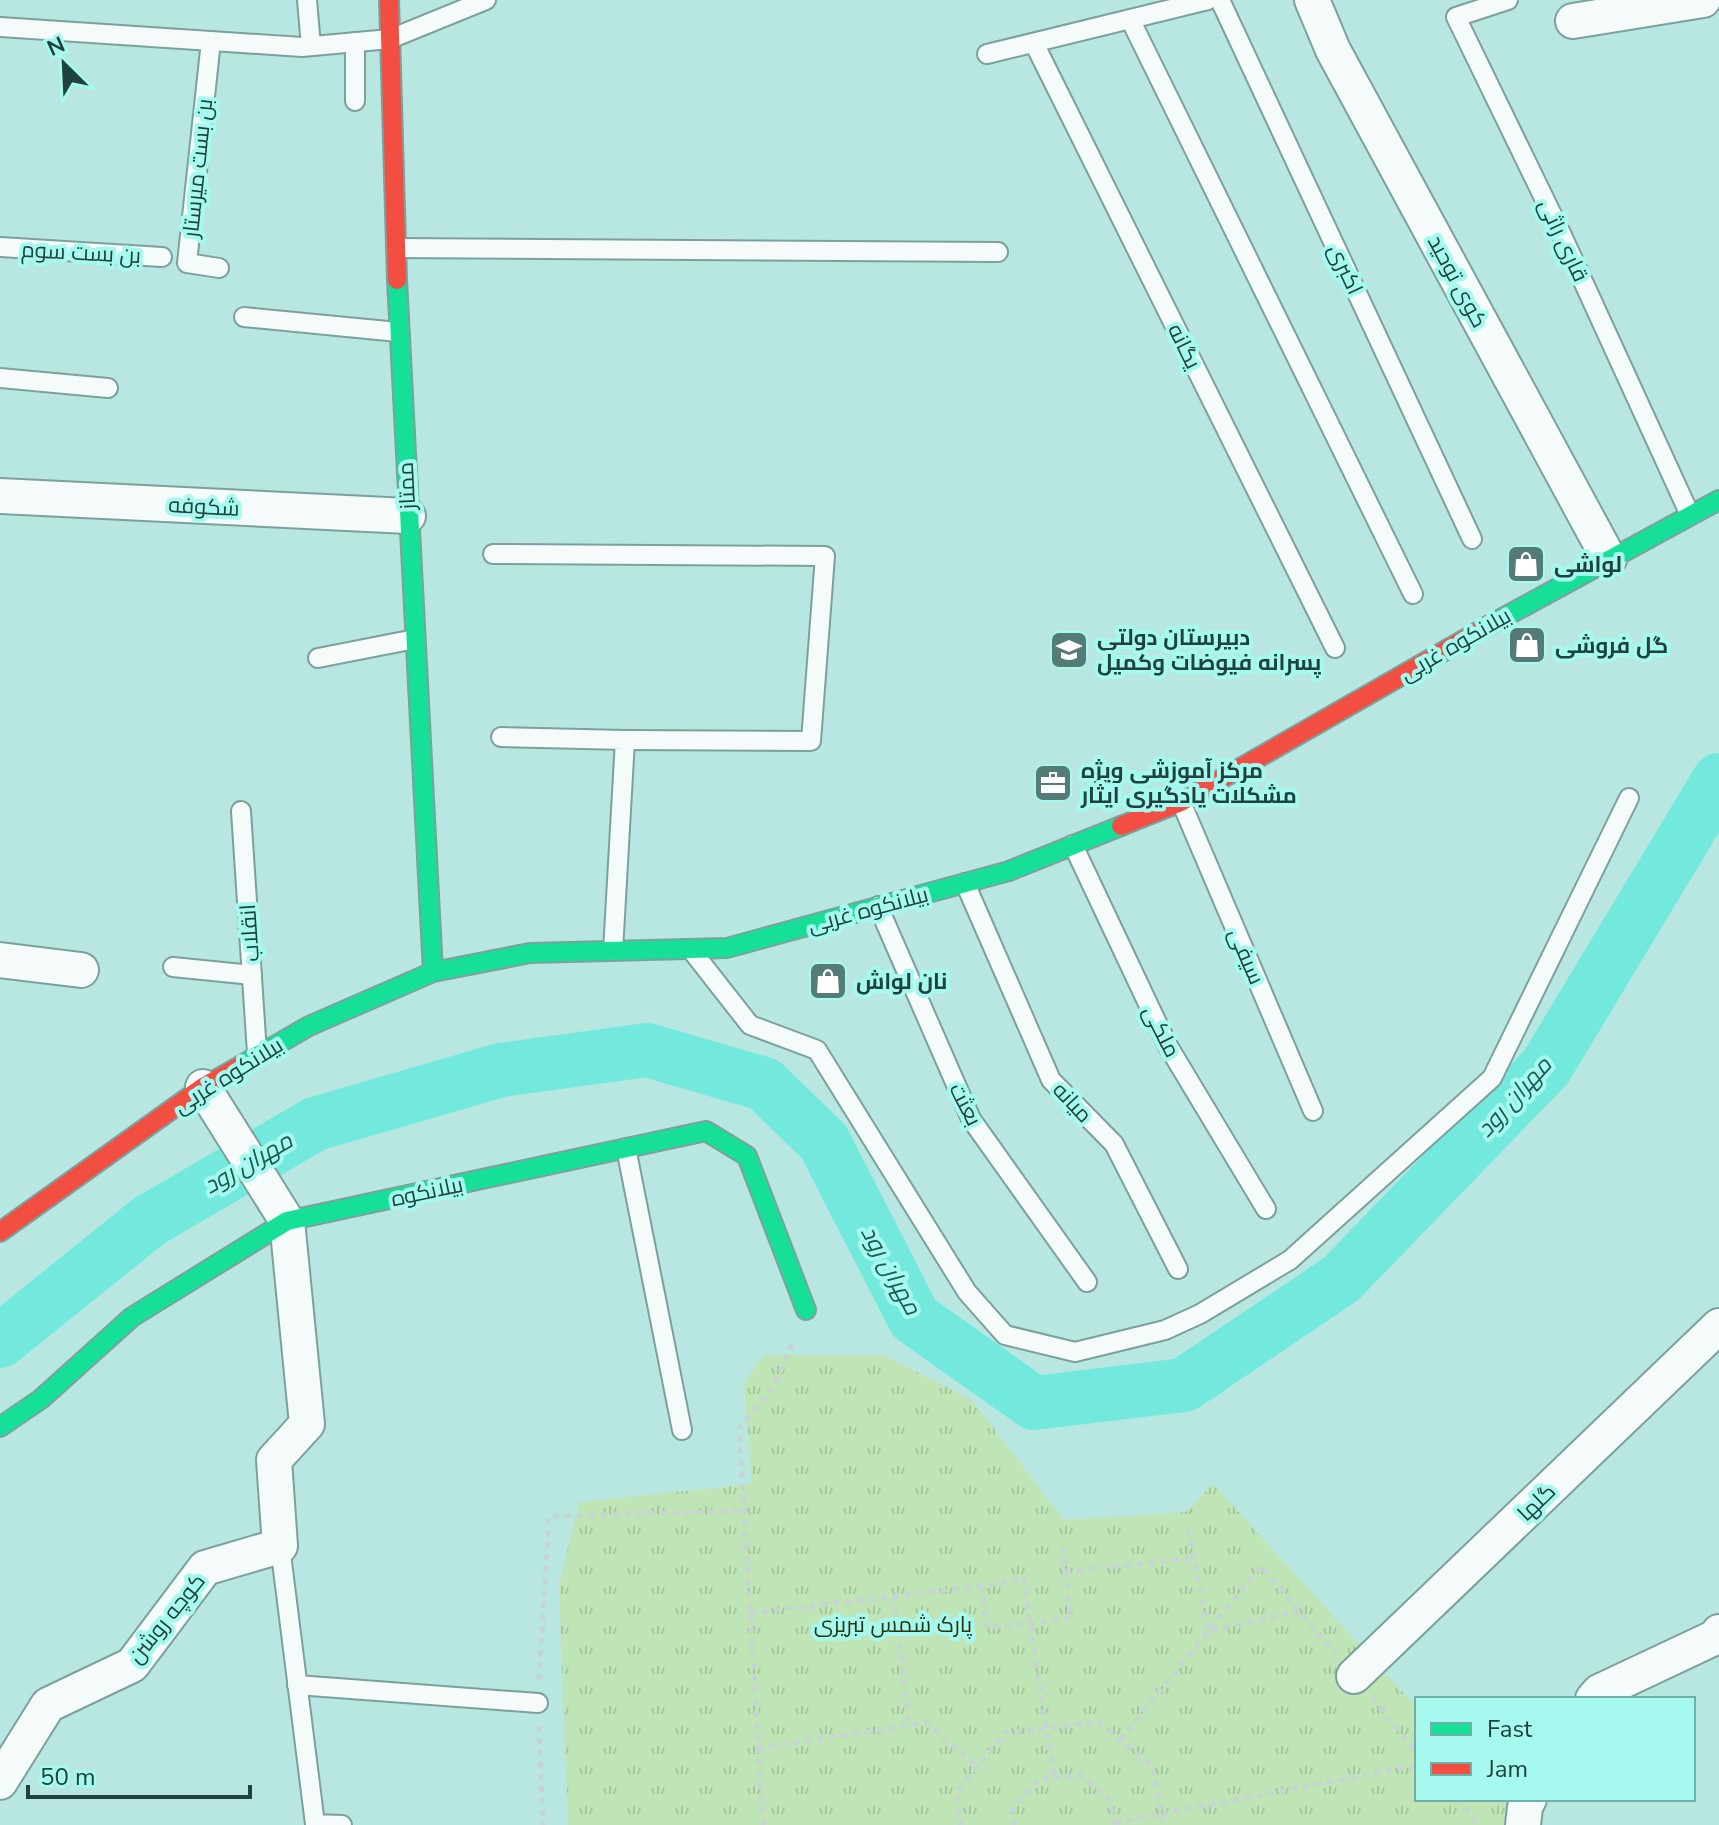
<svg xmlns="http://www.w3.org/2000/svg" width="1719" height="1825" font-family="'Nunito Sans',Cairo,sans-serif">
	<defs>
		<pattern id="park-tufts" width="24" height="20" patternUnits="userSpaceOnUse" patternTransform="scale(2)"><rect width="24" height="20" fill="#bfe5b6"/><path d="M3 7l-1-3M5 7V3M7 7l1-3M15 17l-1-3M17 17v-4M19 17l1-3" fill="none" stroke="#a4c69e"/></pattern>
	</defs>
	<rect width="100%" height="100%" fill="#b8e6e0"/>
	<path fill="url(#park-tufts)" d="M764,1355H883L972,1400L1064,1520L1186,1512L1213,1484L1417,1708V1799H1500L1518,1819L1516,1825H568L559,1586L579,1502L752,1484L744,1382Z"/>
	<g fill="none" stroke-linecap="round" stroke-linejoin="round">
		<path stroke="#72e9dc" stroke-width="54" d="M0,1341L149,1221L315,1124L501,1070L647,1050L764,1084L824,1142L914,1318L1034,1403L1184,1385L1341,1279L1546,1067L1719,780"/>
		<g stroke="#7ca19d" stroke-width="22">
			<g id="lane">
				<path d="M307,0L311,46"/>
				<path d="M1220,0L1472,539"/>
				<path d="M1508,0L1456,17L1560,231L1690,515"/>
				<path d="M1130,19L1413,594"/>
				<path d="M0,27L302,47L390,39L486,0"/>
				<path d="M211,41L187,263L219,268"/>
				<path d="M355,42V101"/>
				<path d="M1034,43L1335,648"/>
				<path d="M987,54L1208,0"/>
				<path d="M0,247L162,257"/>
				<path d="M396,248L998,252"/>
				<path d="M244,317L398,332"/>
				<path d="M0,378L108,388"/>
				<path d="M493,554L825,556L811,741L625,740"/>
				<path d="M318,658L415,639"/>
				<path d="M501,737L625,740L613,951"/>
				<path d="M1181,802L1313,1111"/>
				<path d="M241,811L257,1053"/>
				<path d="M1073,845L1168,1046L1266,1209"/>
				<path d="M965,883L1051,1080L1114,1144L1178,1269"/>
				<path d="M878,906L971,1119L1087,1282"/>
				<path d="M692,951L750,1025L817,1050L967,1292L1005,1335L1075,1352L1165,1330L1200,1314L1290,1260L1492,1078L1629,798"/>
				<path d="M173,967L252,975"/>
				<path d="M626,1148L682,1430"/>
				<path d="M280,1546L315,1824L342,1825"/>
				<path d="M297,1685L538,1703"/>
			</g>
		</g>
		<g stroke="#7ca19d" stroke-width="38">
			<g id="street">
				<path d="M1312,0L1333,50L1609,559"/>
				<path d="M1573,21L1703,0"/>
				<path d="M0,496L408,516"/>
				<path d="M0,960L81,970"/>
				<path d="M1354,1676L1719,1326"/>
				<path d="M1593,1699L1599,1692L1716,1637L1719,1632"/>
				<path d="M0,1782L48,1705L132,1665L205,1568L280,1546L274,1460L307,1424L287,1221L203,1087"/>
				<path d="M1523,1825L1525,1807L1529,1799"/>
			</g>
		</g>
		<g stroke="#7ca19d" stroke-width="22">
			<g id="fast">
				<path d="M397,280L433,972"/>
				<path d="M1488,626L1719,500"/>
				<path d="M240,1066L309,1026L433,972L530,953L727,948L1009,871L1121,826"/>
				<path d="M0,1427L41,1399L132,1317L287,1221L706,1131L747,1156L806,1310"/>
			</g>
		</g>
		<g stroke="#7ca19d" stroke-width="22">
			<g id="jam">
				<path d="M389,0L397,280"/>
				<path d="M1121,826L1181,802L1488,626"/>
				<path d="M0,1232L203,1087L240,1066"/>
			</g>
		</g>
		<g stroke="#c6d4d2" stroke-width="5" stroke-dasharray="6 6" stroke-linecap="butt">
			<path d="M1188,1529L1208,1631L1299,1611"/>
			<path d="M1065,1572L1194,1558"/>
			<path d="M982,1586L987,1628L1071,1618L1062,1545"/>
			<path d="M894,1596L909,1725"/>
			<path d="M750,1613L982,1586L1023,1578L1054,1777"/>
			<path d="M539,1680L549,1516L744,1511"/>
			<path d="M1372,1698L1417,1753"/>
			<path d="M539,1726L543,1825"/>
			<path d="M1120,1740L1261,1566L1335,1654"/>
			<path d="M758,1748L927,1723L977,1767"/>
			<path d="M1457,1799L1479,1825"/>
			<path d="M1115,1823L1417,1765"/>
			<path d="M763,1825L739,1428L775,1384L792,1343"/>
			<path d="M961,1825L957,1791L1005,1733L1099,1722L1153,1768L1163,1825"/>
			<path d="M1014,1825L1012,1810L1038,1779L1080,1775L1110,1800L1115,1825"/>
		</g>
		<use href="#lane" stroke="#f4fbfa" stroke-width="18"/>
		<use href="#street" stroke="#f4fbfa" stroke-width="34"/>
		<use href="#fast" stroke="#16e098" stroke-width="18"/>
		<use href="#jam" stroke="#f24e42" stroke-width="18"/>
	</g>
	<defs>
		<g id="shop-square" transform="scale(2)"><rect x="-9" y="-9" width="18" height="18" rx="4" fill="#557b77" stroke="#a5f9ef"/><path d="M-5-2.5h2.3a2.7 3.5 0 0 1 5.4 0H5L5.5 6h-11ZM-1.5-2.5h3a1.5 2.3 0 0 0-3 0Z" fill="#fff"/></g>
		<g id="school-square" transform="scale(2)"><rect x="-9" y="-9" width="18" height="18" rx="4" fill="#557b77" stroke="#a5f9ef"/><path d="M0-5L7-2L0 1L-7-2ZM-4 1L0 2.5L4 1V4Q0 6-4 4Z" fill="#fff"/></g>
		<g id="office-square" transform="scale(2)"><rect x="-9" y="-9" width="18" height="18" rx="4" fill="#557b77" stroke="#a5f9ef"/><path d="M-6-3h4V-5.5h4V-3h4V5H-6ZM-1-4.5V-3h2v-1.5ZM-6 0V1H6V0Z" fill="#fff"/></g>
	</defs>
	<g fill-rule="evenodd">
		<use href="#shop-square" x="1526" y="564"/>
		<use href="#shop-square" x="1527" y="645"/>
		<use href="#school-square" x="1069" y="650"/>
		<use href="#office-square" x="1053" y="783"/>
		<use href="#shop-square" x="828" y="981"/>
	</g>
	<g text-anchor="middle" stroke-width="8" stroke-linejoin="round" paint-order="stroke">
		<g font-size="22" fill="#1f423e" stroke="#a5f9ef">
			<text transform="translate(197 168) rotate(-84)" y="8">بن بست میرستار</text>
			<text transform="translate(1564 240) rotate(65)" y="8">قاری راثی</text>
			<text transform="translate(81 252) rotate(3)" y="8">بن بست سوم</text>
			<text transform="translate(1346 269) rotate(65)" y="8">اکبری</text>
			<text transform="translate(1458 281) rotate(62)" y="8">کوی توحید</text>
			<text transform="translate(1185 346) rotate(64)" y="8">یگانه</text>
			<text transform="translate(406 486) rotate(-93)" y="8">ممتاز</text>
			<text transform="translate(204 506) rotate(3)" y="8">شکوفه</text>
			<text transform="translate(1455 644) rotate(-30)" y="8">بیلانکوه غربی</text>
			<text transform="translate(868 909) rotate(-15)" y="8">بیلانکوه غربی</text>
			<text transform="translate(249 933) rotate(-94)" y="8">انقلاب</text>
			<text transform="translate(1247 956) rotate(67)" y="8">سیفی</text>
			<text transform="translate(1162 1031) rotate(63)" y="8">ملکی</text>
			<text transform="translate(228 1075) rotate(-32)" y="8">بیلانکوه غربی</text>
			<text transform="translate(1073 1102) rotate(47)" y="8">میانه</text>
			<text transform="translate(966 1104) rotate(63)" y="8">بعثت</text>
			<text transform="translate(427 1191) rotate(-12)" y="8">بیلانکوه</text>
			<text transform="translate(1536 1502) rotate(-44)" y="8">گلها</text>
			<text transform="translate(166 1618) rotate(-51)" y="8">کوچه روشن</text>
		</g>
		<g font-size="22" font-weight="bold" fill="#1f423e" stroke="#a5f9ef" text-anchor="start">
			<text x="1554" y="572">لواشی</text>
			<text x="1097" y="645">دبیرستان دولتی<tspan x="1097" dy="25">پسرانه فیوضات وکمیل</tspan></text>
			<text x="1555" y="653">گل فروشی</text>
			<text x="1081" y="778">مرکز آموزشی ویژه<tspan x="1081" dy="25">مشکلات یادگیری ایثار</tspan></text>
			<text x="856" y="989">نان لواش</text>
		</g>
		<g font-size="22" fill="#28350e" stroke="#a5f9ef">
			<text x="893" y="1632">پارک شمس تبریزی</text>
		</g>
		<g font-size="24" font-style="italic" fill="#1d5b54" stroke="#a5f9ef">
			<text transform="translate(1514 1097) rotate(-48)" y="8">مهران رود</text>
			<text transform="translate(248 1163) rotate(-30)" y="8">مهران رود</text>
			<text transform="translate(891 1270) rotate(61)" y="8">مهران رود</text>
		</g>
	</g>
	<rect x="1415" y="1697" width="280" height="104" fill="#a5f9ef" stroke="#6fb0a8" stroke-width="2"/>
	<rect x="1431" y="1723" width="40" height="12" fill="#16e098" stroke="#6fb0a8" stroke-width="2"/>
	<text x="1487" y="1737" font-size="24" fill="#1f423e">Fast</text>
	<rect x="1431" y="1763" width="40" height="12" fill="#f24e42" stroke="#6fb0a8" stroke-width="2"/>
	<text x="1487" y="1777" font-size="24" fill="#1f423e">Jam</text>
	<g transform="translate(64 64) rotate(336)" stroke="#a5f9ef" stroke-width="6" paint-order="stroke">
	<path d="M0-6L14 30L0 20L-14 30Z" fill="#1f423e"/>
	<text y="-12" font-size="22" font-weight="bold" text-anchor="middle" fill="#1f423e">N</text>
	</g>
	<path d="M28 1785v12h222v-12" fill="none" stroke="#1f423e" stroke-width="4"/>
	<text x="40" y="1785" font-size="24" fill="#1f423e" stroke="#a5f9ef" stroke-width="6" paint-order="stroke">50 m</text>
</svg>
